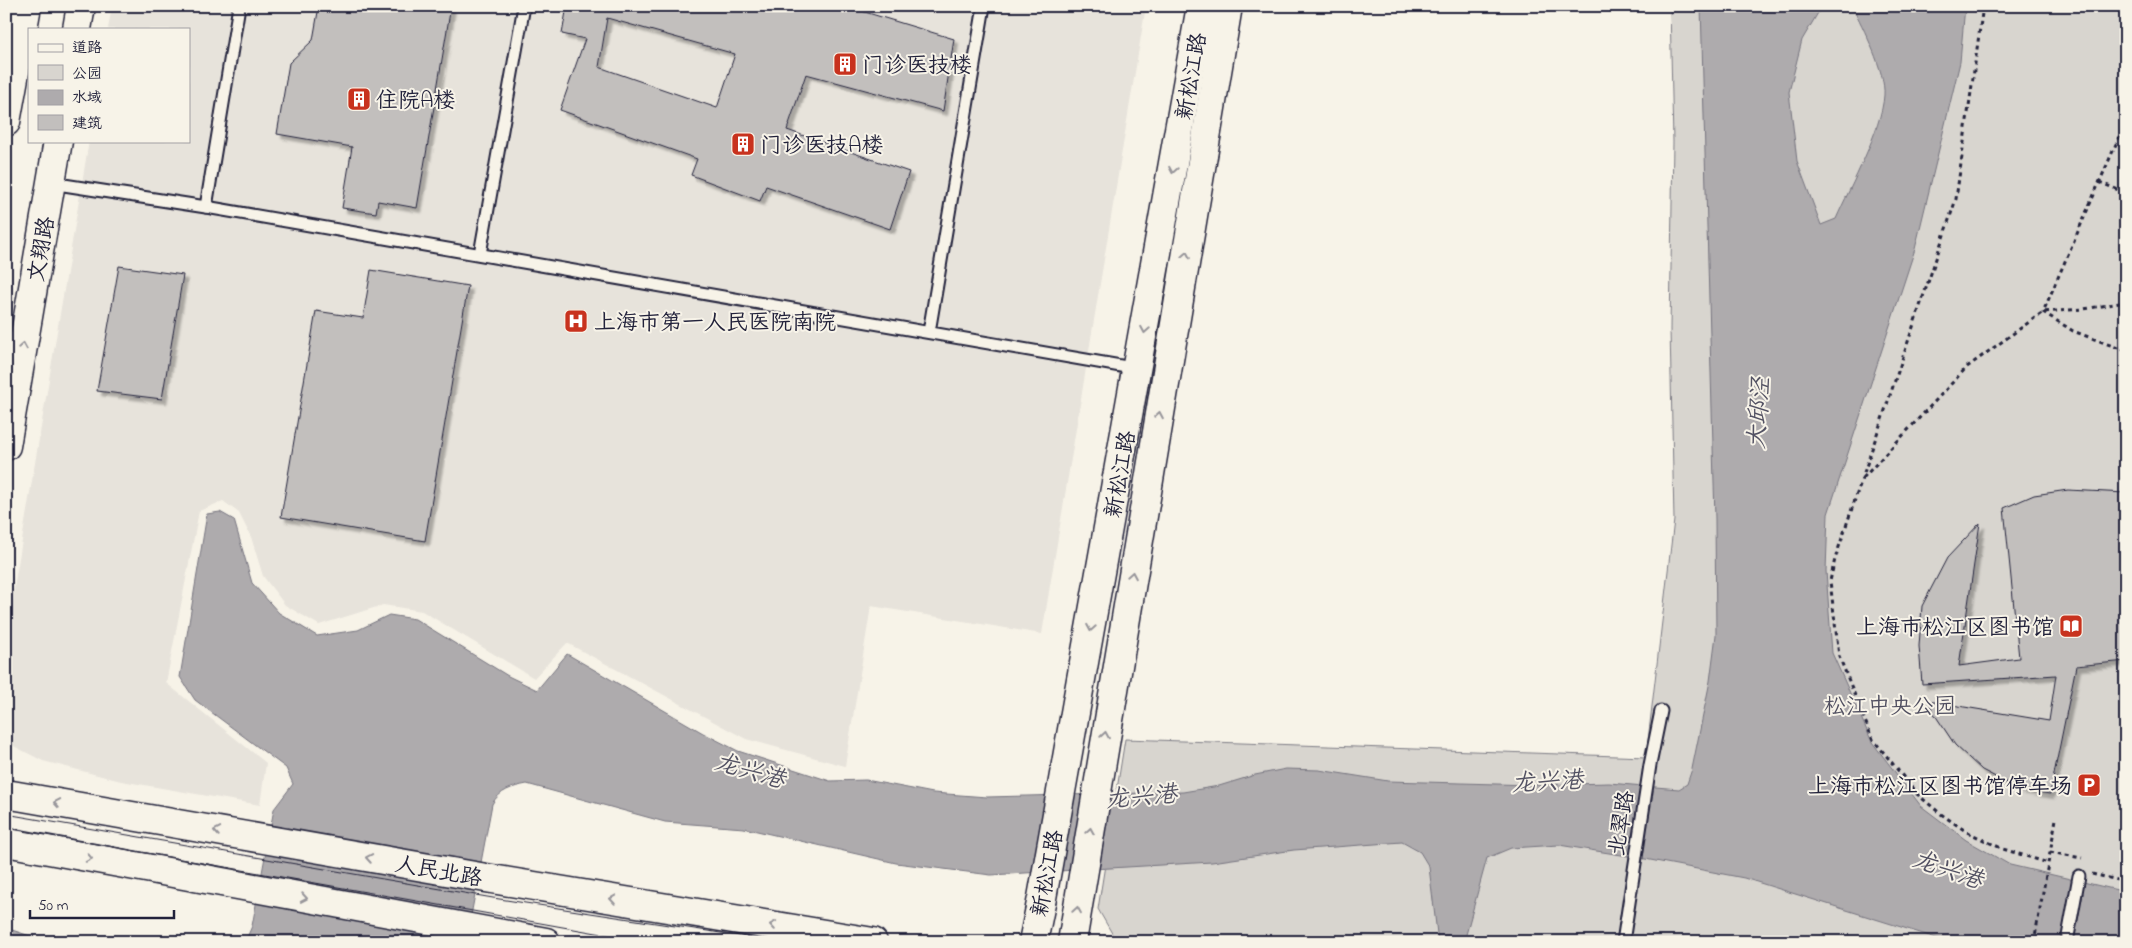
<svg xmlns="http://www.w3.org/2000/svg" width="2132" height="948" font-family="'Indie Flower','LXGW WenKai TC',sans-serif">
	<defs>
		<filter id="shadow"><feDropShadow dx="4.5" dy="4.5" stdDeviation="1" flood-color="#0004"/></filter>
	</defs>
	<rect width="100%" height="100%" fill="#f7f3e8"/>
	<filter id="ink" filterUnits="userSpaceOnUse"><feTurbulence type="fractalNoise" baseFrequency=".02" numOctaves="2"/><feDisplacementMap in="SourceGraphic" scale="10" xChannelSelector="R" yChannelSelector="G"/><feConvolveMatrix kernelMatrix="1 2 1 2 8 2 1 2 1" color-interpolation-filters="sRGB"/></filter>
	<g filter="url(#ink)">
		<path fill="#e7e3db" d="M112,6H1146L1042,634L871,606L845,766L746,739L567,643L534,678L422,611L383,605L319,625L285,605L263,576L251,537L239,513L223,501L199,511L166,683L266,763L260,805L121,781L43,761L6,742V636L89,141H189V29H108Z"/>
		<path fill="#d8d5cf" stroke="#7d7c85" d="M1670,6H2126V942H1117L1098,909L1125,739L1646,757L1674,520L1670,329L1673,142Z"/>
		<g fill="#aeabad" stroke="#76747f">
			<path d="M1701,6H1822L1802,40L1789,92L1797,161L1821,225L1836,219C1850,187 1882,129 1884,95C1886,73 1863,27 1852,6H1965L1960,62L1915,249L1828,514L1826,571L1832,653L1872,742L1921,806L1966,840L2010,865L2126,892V942H1949L1744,878L1640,858L1559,845L1511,848L1487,858L1464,942H1438L1429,867L1420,852L1402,842L1294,850L1212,862L991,875L896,863L744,828L665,822L527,784C512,787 500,790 492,804L466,942H245L252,926L274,809L293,784L286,768L195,700L180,677L207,514L220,512L234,520L252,583L279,613L317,636L358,630L389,615L415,619L508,676L537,690L567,654L703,733L738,751L830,781L866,780L933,793L987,797L1183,792L1219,786L1255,775L1286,769L1319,770L1388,781L1533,785L1609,783L1679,789L1687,784L1692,769L1710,681L1716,635L1715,519Z"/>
			<path d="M6,928L48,942H6Z"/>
		</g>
		<g fill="#c2bfbd" stroke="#22223b" fill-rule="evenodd" filter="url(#shadow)">
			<path d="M319,6H451L417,208L378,201L376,213L342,208L352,147L277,134L289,63L313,40Z"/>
			<path d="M567,6H845L954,39L943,111L806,74L787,130L909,172L890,229L766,186L760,201L691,175L697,159L560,110L585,39L562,34ZM607,18L735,54L717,108L599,67Z"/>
			<path d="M119,266L183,275L162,399L97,391Z"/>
			<path d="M371,270L468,286L425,541L281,517L316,311L363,318Z"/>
			<path d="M2068,490L2126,493V661L2076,666L2050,794L2019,789L1982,770L1955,745L1935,715L1928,701L2049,721L2056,675L1922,684L1919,646L1922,606L1947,558L1980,523L1959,666L2019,658L2004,508L2034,495Z"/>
		</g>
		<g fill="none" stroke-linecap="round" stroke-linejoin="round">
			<g stroke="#22223b" stroke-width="15">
				<g id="lane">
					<path d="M51,183L206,207L1138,369"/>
					<path d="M206,207L239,6"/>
					<path d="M480,254L524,6"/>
					<path d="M929,332L984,6"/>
					<path d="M1623,942L1650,765L1661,711"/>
					<path d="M2067,942L2079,876"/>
				</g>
			</g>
			<g stroke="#22223b" stroke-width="31">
				<g id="secondary">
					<path d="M77,29L81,6"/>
					<path d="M6,122L27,6"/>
					<path d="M6,446L58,141"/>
					<path d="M6,794L486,878L873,942"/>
					<path d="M6,842L546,942"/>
					<path d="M1033,942L1042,898L1201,6"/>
					<path d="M1072,942L1228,6"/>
				</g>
			</g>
			<g stroke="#22223b" stroke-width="3" stroke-dasharray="4 4" stroke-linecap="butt">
				<path d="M1983,6L1956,199L1835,559L1830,581L1839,656L1872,738L1917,794L1941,814L1967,832L2003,849L2048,863"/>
				<path d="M2126,121L2043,312L2073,331L2126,351"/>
				<path d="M2099,182L2126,193"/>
				<path d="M1863,478L1967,367L2043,312L2084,309L2126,302"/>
				<path d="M2050,852L2082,858"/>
				<path d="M2092,874L2126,882"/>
				<path d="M2034,942L2056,819"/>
			</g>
			<use href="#lane" stroke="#f7f3e8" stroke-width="11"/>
			<use href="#secondary" stroke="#f7f3e8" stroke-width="28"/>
			<g stroke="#22223b" stroke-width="1">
				<path d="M6,814L493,898L779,942"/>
				<path d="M6,828L647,942"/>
			</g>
		</g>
		<defs><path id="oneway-chevron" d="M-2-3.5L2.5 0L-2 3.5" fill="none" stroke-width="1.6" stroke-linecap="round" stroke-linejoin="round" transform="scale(1.25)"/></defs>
		<g stroke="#97959a">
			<use href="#oneway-chevron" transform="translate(1173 170) rotate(100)"/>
			<use href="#oneway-chevron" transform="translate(1186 255) rotate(-80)"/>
			<use href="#oneway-chevron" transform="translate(1145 330) rotate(100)"/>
			<use href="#oneway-chevron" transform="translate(23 346) rotate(-80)"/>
			<use href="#oneway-chevron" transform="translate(1159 415) rotate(-80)"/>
			<use href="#oneway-chevron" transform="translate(1132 575) rotate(-80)"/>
			<use href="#oneway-chevron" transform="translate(1091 628) rotate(100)"/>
			<use href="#oneway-chevron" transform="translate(1105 735) rotate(-81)"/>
			<use href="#oneway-chevron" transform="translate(57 803) rotate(-170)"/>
			<use href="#oneway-chevron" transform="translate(217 831) rotate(-170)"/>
			<use href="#oneway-chevron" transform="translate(1090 831) rotate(-81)"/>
			<use href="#oneway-chevron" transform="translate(89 858) rotate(11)"/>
			<use href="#oneway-chevron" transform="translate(369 858) rotate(-170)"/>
			<use href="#oneway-chevron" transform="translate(304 898) rotate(10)"/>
			<use href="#oneway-chevron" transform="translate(613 899) rotate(-171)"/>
			<use href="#oneway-chevron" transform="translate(1077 910) rotate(-81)"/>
			<use href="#oneway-chevron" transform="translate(773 925) rotate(-171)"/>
		</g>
	</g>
	<defs>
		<g id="building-square" transform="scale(1.25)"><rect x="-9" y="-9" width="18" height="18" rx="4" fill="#c8321e" stroke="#f7f3e8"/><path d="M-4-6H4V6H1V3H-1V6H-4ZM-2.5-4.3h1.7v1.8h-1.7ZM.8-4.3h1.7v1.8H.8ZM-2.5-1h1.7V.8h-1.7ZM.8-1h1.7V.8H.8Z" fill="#fff"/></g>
		<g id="hospital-square" transform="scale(1.25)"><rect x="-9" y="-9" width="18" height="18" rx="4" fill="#c8321e" stroke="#f7f3e8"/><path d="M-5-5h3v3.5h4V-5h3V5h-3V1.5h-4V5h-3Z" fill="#fff"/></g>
		<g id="library-square" transform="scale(1.25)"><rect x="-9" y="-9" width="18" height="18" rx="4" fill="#c8321e" stroke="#f7f3e8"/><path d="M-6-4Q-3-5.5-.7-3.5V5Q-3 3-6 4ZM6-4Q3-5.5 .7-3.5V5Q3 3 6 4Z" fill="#fff"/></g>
		<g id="parking-square" transform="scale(1.25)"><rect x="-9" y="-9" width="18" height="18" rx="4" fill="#c8321e" stroke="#f7f3e8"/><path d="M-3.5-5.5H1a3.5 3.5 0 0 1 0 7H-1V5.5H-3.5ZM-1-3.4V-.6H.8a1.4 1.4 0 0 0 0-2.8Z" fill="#fff"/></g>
	</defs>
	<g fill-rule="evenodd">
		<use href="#building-square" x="845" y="64"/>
		<use href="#building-square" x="359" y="99"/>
		<use href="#building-square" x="743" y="144"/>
		<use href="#hospital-square" x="576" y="321"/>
		<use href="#library-square" x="2071" y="626"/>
		<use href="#parking-square" x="2089" y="785"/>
	</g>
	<g text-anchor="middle" stroke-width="4" stroke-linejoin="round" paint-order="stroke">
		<g font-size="22" fill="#22223b" stroke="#f7f3e8" text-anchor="start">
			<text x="862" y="72">门诊医技楼</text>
			<text x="376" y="107">住院A楼</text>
			<text x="760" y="152">门诊医技A楼</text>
			<text x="594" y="329">上海市第一人民医院南院</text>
			<text x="2054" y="634" text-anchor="end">上海市松江区图书馆</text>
			<text x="2072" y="793" text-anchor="end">上海市松江区图书馆停车场</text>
		</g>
		<g font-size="22" fill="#22223b" stroke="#f7f3e8">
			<text transform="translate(1190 76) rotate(-80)" y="8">新松江路</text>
			<text transform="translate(40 249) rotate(-80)" y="8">文翔路</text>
			<text transform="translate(1119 474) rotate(-80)" y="8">新松江路</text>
			<text transform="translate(1620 823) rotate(-81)" y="8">北翠路</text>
			<text transform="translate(439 870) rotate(10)" y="8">人民北路</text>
			<text transform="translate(1046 873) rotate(-79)" y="8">新松江路</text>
		</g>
		<g font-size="22" fill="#504f60" stroke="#f7f3e8">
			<text x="1890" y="713">松江中央公园</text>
		</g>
		<g font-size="24" font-style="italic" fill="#535263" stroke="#f7f3e8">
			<text transform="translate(1758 413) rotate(-86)" y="8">大邱泾</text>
			<text transform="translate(750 770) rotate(16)" y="8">龙兴港</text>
			<text transform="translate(1547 781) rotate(-3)" y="8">龙兴港</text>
			<text transform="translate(1141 796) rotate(-5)" y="8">龙兴港</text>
			<text transform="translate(1948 869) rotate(19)" y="8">龙兴港</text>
		</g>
	</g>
	<rect width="2132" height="948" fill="none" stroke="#f7f3e8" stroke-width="25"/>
	<rect x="12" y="12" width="2107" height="923" fill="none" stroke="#22223b" stroke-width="2" filter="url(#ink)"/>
	<rect x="28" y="28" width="162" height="115" fill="#f7f3e8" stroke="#a29fa3"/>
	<rect x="38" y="44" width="25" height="8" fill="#f7f3e8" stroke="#a29fa3"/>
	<text x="72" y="52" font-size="15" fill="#22223b">道路</text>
	<rect x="38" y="65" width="25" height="15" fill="#d8d5cf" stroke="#a29fa3"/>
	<text x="72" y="78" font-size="15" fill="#22223b">公园</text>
	<rect x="38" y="90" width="25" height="15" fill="#aeabad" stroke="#a29fa3"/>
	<text x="72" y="102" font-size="15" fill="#22223b">水域</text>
	<rect x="38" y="115" width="25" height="15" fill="#c2bfbd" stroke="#a29fa3"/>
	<text x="72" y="128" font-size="15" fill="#22223b">建筑</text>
	<path d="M30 910v8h144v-8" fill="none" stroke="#22223b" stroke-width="2.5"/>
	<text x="38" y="910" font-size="15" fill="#22223b" stroke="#f7f3e8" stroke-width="4" paint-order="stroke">50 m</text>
</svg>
